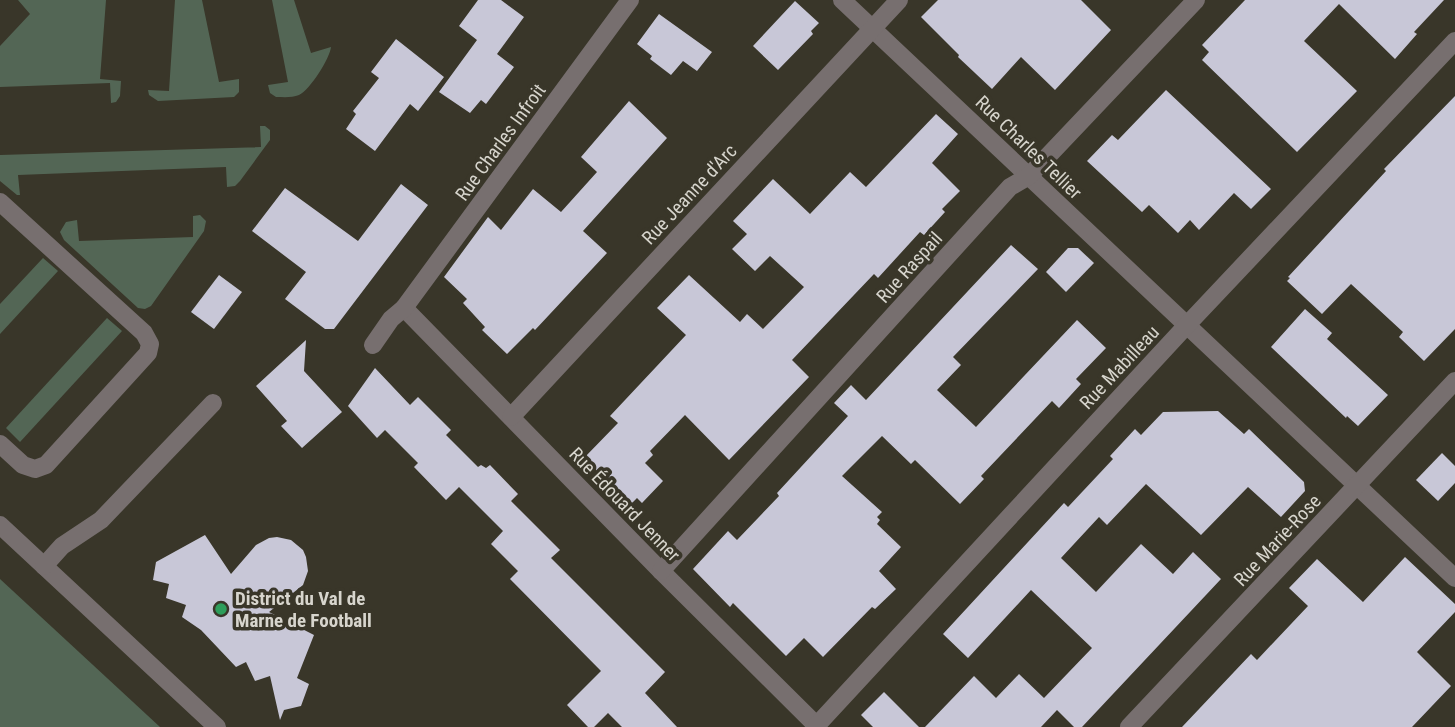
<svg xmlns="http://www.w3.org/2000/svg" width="1455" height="727" font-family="'Roboto Condensed',sans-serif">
	<rect width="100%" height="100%" fill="#393629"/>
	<g fill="#536655">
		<path d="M18,0H106L100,79L121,81L120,96L116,102L111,103L110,83L0,87V46L30,14Z"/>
		<path d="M175,0H202L219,82L239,79V92L234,97L158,101L149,95L148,90L169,91Z"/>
		<path d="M272,0H294L311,53L331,47C330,58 310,90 299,95C292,98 283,97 276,97L270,93L268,85L288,82Z"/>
		<path d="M260,126H265L270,130V140L240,181L235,186L227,187L226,167L18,175L20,195H17L0,181V155L261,147Z"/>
		<path d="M200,215L206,221L204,231L151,306L145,309L138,308L64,240L60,232L66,222L77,220L79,241L193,237V216Z"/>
		<path d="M43,258L58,271L0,334V304Z"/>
		<path d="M107,318L122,331L20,442L6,428Z"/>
		<path d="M0,579L160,727H0Z"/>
	</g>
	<g fill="#c8c7d7">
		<path d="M478,0H501L524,17L497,54L514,67L486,104L481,100L470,113L439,92L477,40L459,26Z"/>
		<path d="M938,0H1081L1111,30L1055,90L1021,57L992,89L958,57L959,55L921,17Z"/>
		<path d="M1245,0H1444L1414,32L1417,34L1395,59L1339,4L1304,41L1357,91L1297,152L1202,60L1209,52L1202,45Z"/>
		<path d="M795,1L819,23L811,31L813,34L778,70L753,46Z"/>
		<path d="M659,14L712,52L697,71L683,61L671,75L650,59L652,56L637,44Z"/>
		<path d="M396,39L444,77L418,111L410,104L375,151L346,129L356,114L353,111L379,78L371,72Z"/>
		<path d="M1166,90L1271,189L1251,209L1234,193L1199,230L1190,220L1178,233L1149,205L1142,212L1087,161L1112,135L1118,140Z"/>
		<path d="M1455,96V329L1424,361L1399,337L1403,332L1351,284L1322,314L1287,281L1290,278L1288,277L1386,171L1384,169Z"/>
		<path d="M629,101L667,138L583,231L607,253L535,330L533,328L507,354L482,330L485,327L463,303L467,299L444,277L488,217L501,230L533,189L561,212L597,172L581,157Z"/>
		<path d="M936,114L958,134L932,163L960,191L942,209L945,212L924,235L920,232L878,278L874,274L792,360L809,377L729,460L685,415L650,451L653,455L645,463L663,481L642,503L637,498L630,505L584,458L618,423L610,416L686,335L657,308L689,275L740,322L747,314L763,329L804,287L770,256L755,271L732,249L747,234L733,221L773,179L810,214L850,172L866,187Z"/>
		<path d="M401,184L428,205L334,329H325L285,299L306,272L252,231L285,188L358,241Z"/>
		<path d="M1011,245L1038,269L953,357L961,365L937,390L976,427L1077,320L1106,348L1076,379L1081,384L1059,408L1052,401L981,476L984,479L960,504L915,460L911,464L882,436L842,476L882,512L877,517L880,520L877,524L901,547L879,571L896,589L875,609L872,607L823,657L804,638L786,656L733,603L730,607L693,569L728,531L737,540L779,496L777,493L848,416L834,403L851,385L866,400Z"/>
		<path d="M1068,248H1078L1094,263L1066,292L1046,272Z"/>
		<path d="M219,275L242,292L214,329L191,312Z"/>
		<path d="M1305,309L1332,333L1327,339L1388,395L1358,426L1347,416L1346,418L1271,347Z"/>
		<path d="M306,340L304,371L342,412L302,448L281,426L287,421L256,386Z"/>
		<path d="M375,368L410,405L418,397L451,430L446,435L478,467L481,465L486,468L490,465L518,494L511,501L560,550L551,558L665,672L645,693L677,727H622L608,713L594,727H588L567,705L601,671L510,579L518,571L491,544L503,531L459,487L446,500L414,467L418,463L385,430L377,438L348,406Z"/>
		<path d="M1218,411L1244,434L1249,429L1304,482L1305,491L1281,517L1248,487L1201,535L1146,484L1107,525L1099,517L1061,558L1096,592L1141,544L1173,574L1193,552L1221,579L1082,727H1074L1057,710L1041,727H925L974,676L996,698L1019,674L1044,698L1092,648L1031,590L968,658L943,634L1064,503L1068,507L1113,459L1110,456L1135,429L1141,435L1163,412Z"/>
		<path d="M1442,453L1455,466V483L1438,501L1416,480Z"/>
		<path d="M205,535L231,574L256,545L269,538L277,537L291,540L303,550L306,557L308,571L303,585L269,612L314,635L297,678L309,684L301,706L284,710L280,720L270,676L255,681L246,662L236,667L201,630L182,617L186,605L166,598L169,584L153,580L156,562Z"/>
		<path d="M1405,557L1455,604V612L1417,652L1451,686L1412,727H1182L1251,654L1257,660L1308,606L1289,588L1317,559L1363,602Z"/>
		<path d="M884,692L919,727H873L861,715Z"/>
	</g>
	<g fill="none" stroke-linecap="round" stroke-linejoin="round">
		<g stroke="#776f6f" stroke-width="18">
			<path d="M842,0L1455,578"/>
			<path d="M0,202L144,333L150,344L148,353L46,465L35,469L23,465L0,444"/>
			<path d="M404,308L661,571L818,727"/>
			<path d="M373,345L391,319L404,308L630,0"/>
			<path d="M511,417L899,0"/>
			<path d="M0,525L217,727"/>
			<path d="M44,566L62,546L101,520L213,403"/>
			<path d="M661,571L1010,187L1029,176L1196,0"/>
			<path d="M817,725L1186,326L1455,41"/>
			<path d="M1129,727L1455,381"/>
		</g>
	</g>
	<circle fill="#2e9e5b" stroke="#393629" stroke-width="2.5" cx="221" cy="609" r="7"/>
	<g text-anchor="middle" stroke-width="7" stroke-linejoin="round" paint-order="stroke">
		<g font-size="19" fill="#d7d5cd" stroke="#393629">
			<text transform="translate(500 142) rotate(-54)" y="7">Rue Charles Infroit</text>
			<text transform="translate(1029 147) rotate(44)" y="7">Rue Charles Tellier</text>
			<text transform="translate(689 194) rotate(-47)" y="7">Rue Jeanne d'Arc</text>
			<text transform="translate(909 267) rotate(-48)" y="7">Rue Raspail</text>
			<text transform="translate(1119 367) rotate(-47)" y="7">Rue Mabilleau</text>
			<text transform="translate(625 504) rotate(46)" y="7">Rue Édouard Jenner</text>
			<text transform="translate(1277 540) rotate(-47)" y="7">Rue Marie-Rose</text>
		</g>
		<g font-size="19" font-weight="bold" fill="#d7d5cd" stroke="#393629" text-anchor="start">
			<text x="235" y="605">District du Val de<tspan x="235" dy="22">Marne de Football</tspan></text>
		</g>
	</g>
</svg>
